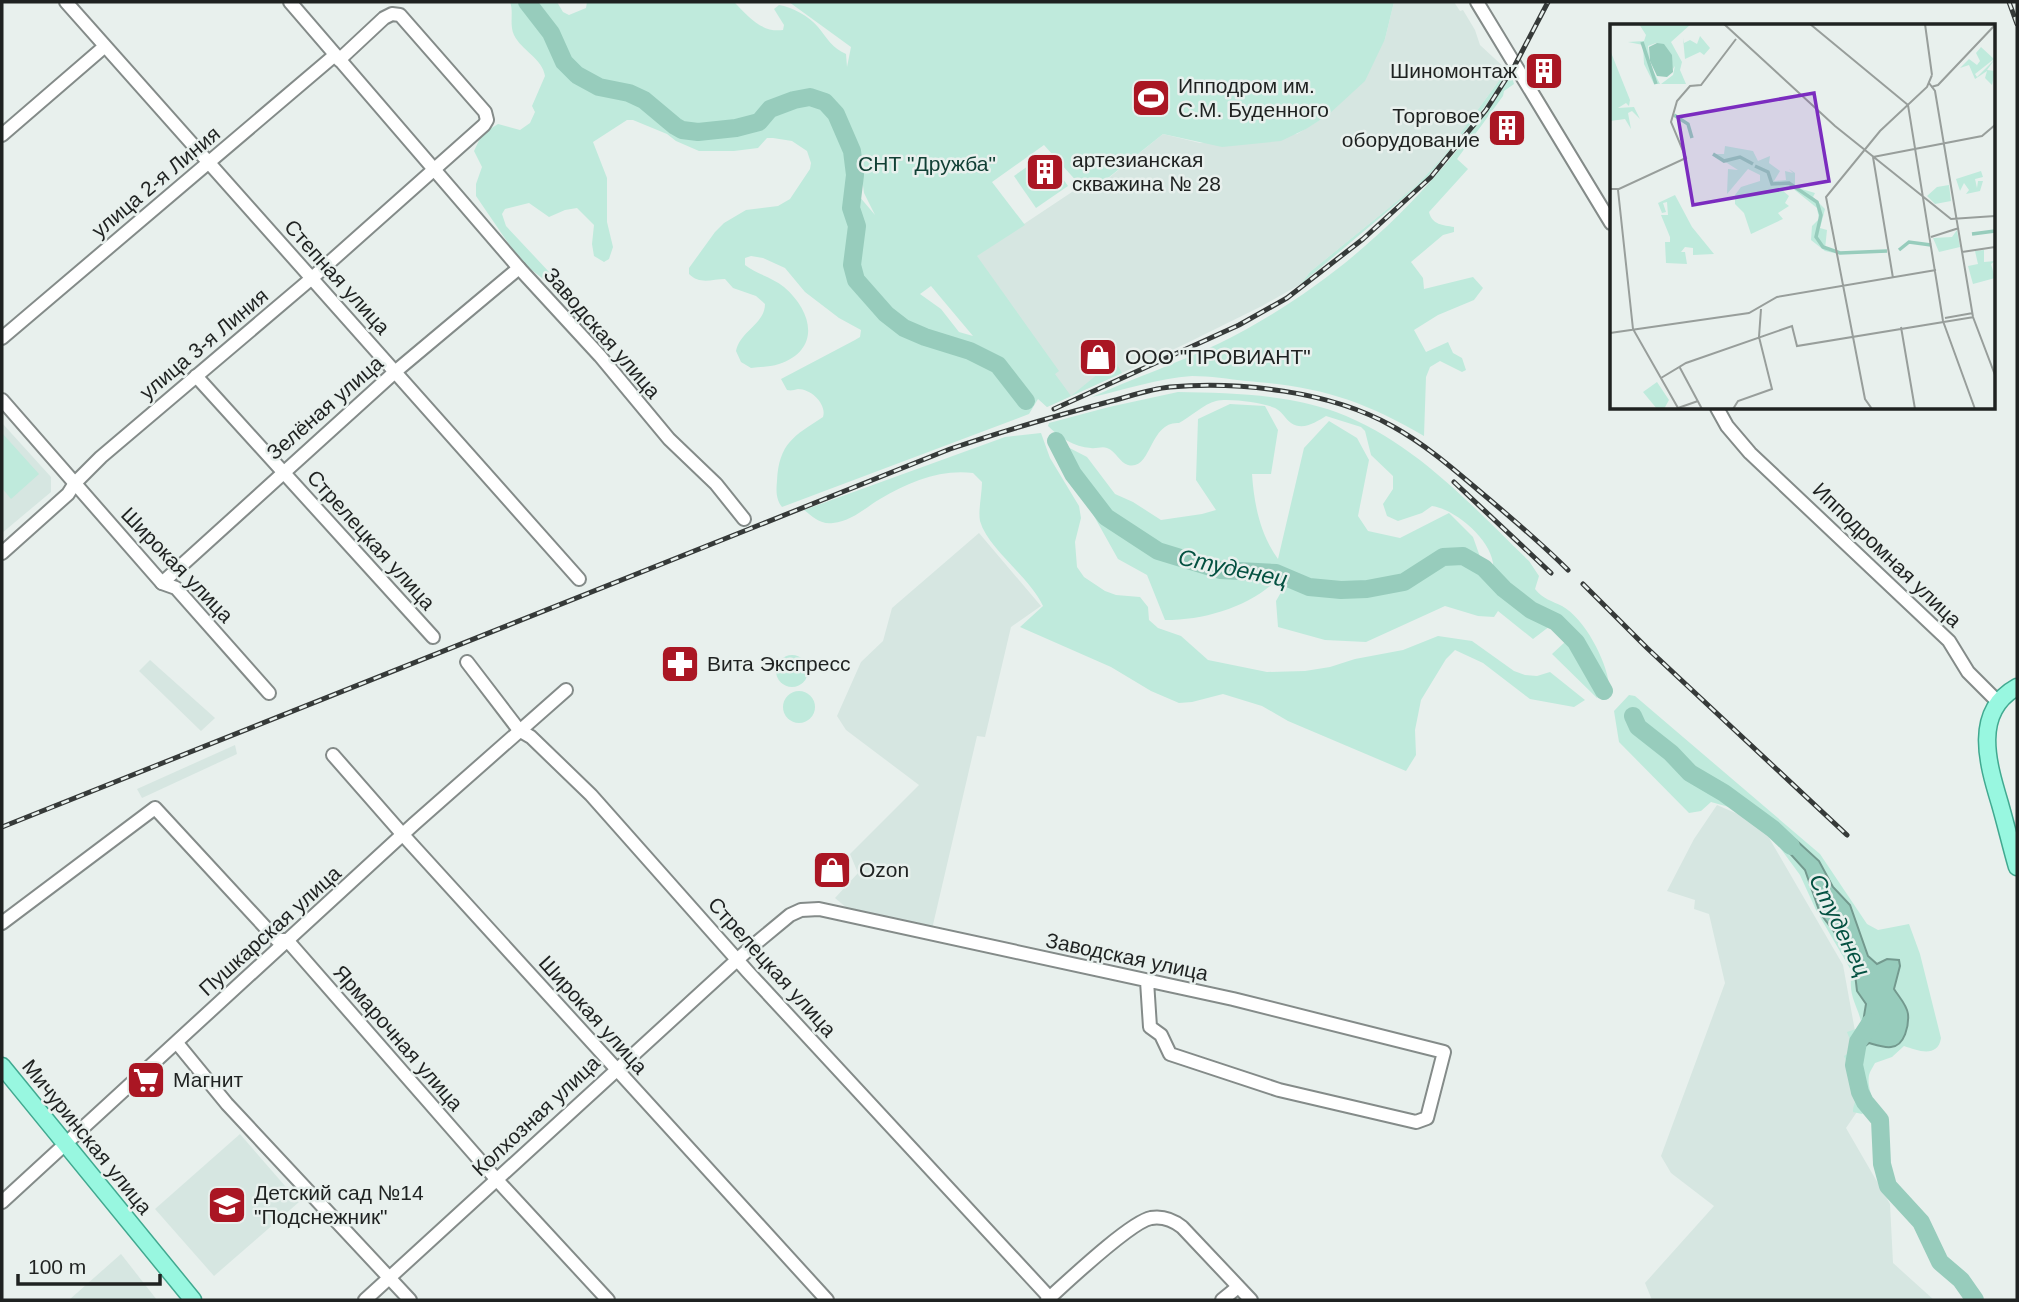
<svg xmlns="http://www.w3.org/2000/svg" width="2019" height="1302" font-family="Helvetica,sans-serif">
	<rect width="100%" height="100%" fill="#e8f0ed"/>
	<g fill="#d6e6e1">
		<path d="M1394,2H1454L1460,11L1463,10L1475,30L1480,45L1507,70L1443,157L1417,185L1310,272L1301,284L1262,306L1181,346L1047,407L964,324L976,256L1081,186L1089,194L1163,134L1200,143L1297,134L1328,115L1385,39Z"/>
		<path d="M2,423L51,477V492L2,533Z"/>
		<path d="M979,533L1041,606L1011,627L985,737L977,736L932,929L848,909L835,898L858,873L850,854L919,785L846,730L837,716L861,662L883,641L892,608Z"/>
		<path d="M150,660L215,718L201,731L139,671Z"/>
		<path d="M235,745L237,754L142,798L137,789Z"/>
		<path d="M1717,805L1761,824L1843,965L1867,1097L1846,1128L1890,1204L1893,1263L1934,1300H1652L1645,1283L1714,1206L1671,1173L1661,1156L1725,983L1709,914L1694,909L1695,900L1667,891L1694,839Z"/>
		<path d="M240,1134L299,1202L214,1276L155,1209Z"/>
		<path d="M121,1254L157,1300H69Z"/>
	</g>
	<g fill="#bfeadc" fill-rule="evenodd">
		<path d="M510,2H557L563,12L569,15L586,8L587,2H734C748,16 761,33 783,30L784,25L774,9L779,5C792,7 809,16 818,27C827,38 832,48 846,54L847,67L851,47L789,2H1394L1385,39L1365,81L1328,115L1306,129L1281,141L1222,147L1163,134L1088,194L1044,145L992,182L1025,225L977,256L1059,371L1055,374L1071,396L1115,360L1122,373L1047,407L1038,399L1029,414L782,507C776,500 776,490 777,481C779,443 794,436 823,417C827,405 812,389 798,389C794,390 791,391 787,390L781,379L855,340L860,337L861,330L839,318L805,292L785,268L763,258L751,256L745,258V265C756,274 772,277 784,287C812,311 822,349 779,364C770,367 760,367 751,368L741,362L736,351C740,331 765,324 765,304L756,296L733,288L725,279C712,279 700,285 689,274V268L715,232L724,223L746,210L778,206L790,199L810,169L811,163L807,151L792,141L773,138H767L758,148L734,151H699L676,141L667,134L633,120H627L593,142L607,178V222L613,247L609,259L604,262L594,256L592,244L594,225L577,208L565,210L549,217L529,203L505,209L502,214L506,226L550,273L551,279L546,281L521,262L476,196V184L482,167L474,151L482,134L498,124L520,130L530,123L535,112L532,106L545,76C543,59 521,50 514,35C509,24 514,12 510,2ZM851,129L860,163L864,193L875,215L859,196ZM931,286L973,336L959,332L941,309L920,294Z"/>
		<path d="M1507,70L1509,72L1483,109L1425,180L1301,284L1310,272L1417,185L1443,157Z"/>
		<path d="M1511,74L1514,84L1504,91L1503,96L1457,159L1468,169L1429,212C1432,225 1443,225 1454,227V232L1443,235L1411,262L1423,278L1424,289L1473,277L1483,288L1474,300L1438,315L1414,330L1426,352L1448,342L1453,353L1462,358L1466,370L1462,372L1440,361L1430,367L1426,377L1424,436C1360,399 1320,387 1246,381C1229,379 1210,376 1192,376C1158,378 1125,390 1092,397C1134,378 1178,363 1220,343C1341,283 1439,189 1511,74Z"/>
		<path d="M1045,154L1068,186L1036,208L1014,176Z"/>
		<path d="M1178,392C1231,393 1287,394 1336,412C1414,441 1471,505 1529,561L1539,576L1535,589C1543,599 1552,601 1562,606C1585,619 1606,660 1609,684L1597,698L1552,654L1565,642L1550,626L1533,639L1498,611L1494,617L1478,616L1445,606L1366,642L1325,640L1278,627L1276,601L1284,587L1277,580C1248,607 1205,620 1165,620L1147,575L1118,559L1090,509L1062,471L1056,441L1087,457L1115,494L1133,502L1161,520L1202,514L1216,510L1196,480L1198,419L1230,404L1265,406L1278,430L1271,474H1252C1254,504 1260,534 1278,559L1304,448L1329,421L1357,438L1369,460L1358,516L1368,531L1400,538L1449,513L1473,537L1484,568L1492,576C1502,548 1457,509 1432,506L1422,513L1398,521L1387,516L1383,504L1393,489V476L1371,455L1365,431L1361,427L1326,416C1316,422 1303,431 1291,423C1285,419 1283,412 1275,408C1264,403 1229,398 1216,401C1204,404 1190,417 1179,423C1149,421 1152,471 1128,465C1120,463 1116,451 1107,448C1102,446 1096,449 1091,448C1074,447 1059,437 1048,426L1049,423L1109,407Z"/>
		<path d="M2,433L39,474L11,499L2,488Z"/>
		<path d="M1041,433L1050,458L1079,506L1081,518L1075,542L1077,567L1084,577L1105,591L1116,595L1140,597L1148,607L1149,620L1158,628L1181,636L1208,660L1267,672L1305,671L1330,667L1355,659L1403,650L1438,636L1472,641L1514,671L1525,675L1537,676L1550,672L1585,700L1574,707L1530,699L1483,663L1455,650L1446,659L1421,700L1415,730L1416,755L1406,771L1288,721L1262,706L1223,694L1192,702L1179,703L1151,691L1111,667L1020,627L1043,606C1029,576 988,549 980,521C978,510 982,494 982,482L973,473C940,469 909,482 880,499C865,508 852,521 833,523C821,525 813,517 804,510L1005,437Z"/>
		<circle cx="792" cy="671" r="16"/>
		<circle cx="799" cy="707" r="16"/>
		<path d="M1629,695L1635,696L1820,854L1867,924L1878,930L1909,924L1920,954L1941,1038C1938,1058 1918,1051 1904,1046L1892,1057L1875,1063C1873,1067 1870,1071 1869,1075C1866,1092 1880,1100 1862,1114L1853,1112C1853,1105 1856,1101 1857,1095C1857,1081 1849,1068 1844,1056L1854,1050L1847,1032L1862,1027C1859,1005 1847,998 1852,972L1816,910L1800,875L1762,823L1729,807L1711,802L1701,811L1689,813L1619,742L1614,711ZM1776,838L1819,861L1833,887L1850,905L1868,957L1897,978L1894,989L1904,1004L1891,1047L1858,1042L1866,1004L1857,991L1853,957L1817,906L1805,870Z"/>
	</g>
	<path fill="#97ccbc" stroke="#73998e" stroke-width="2" d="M1773,829L1780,830L1796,840L1819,861L1833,887L1850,905L1868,956L1877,964L1887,959L1899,960L1900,966L1894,989C1899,997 1907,1005 1908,1014C1909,1025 1905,1046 1891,1047C1885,1048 1876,1045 1869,1043L1864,1047L1859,1046L1866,1004L1857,991L1853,957L1820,913L1805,870L1776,838Z"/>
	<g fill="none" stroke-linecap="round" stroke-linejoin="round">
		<g stroke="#97ccbc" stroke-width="18">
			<path d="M527,2L551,33L564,62L577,75L599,87L629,93L644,100L675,126L682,130L698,132L736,128L759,122L770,109L794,100L810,97L825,102L836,114L852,151L855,175L851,208L857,226L852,265L856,280L886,314L904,328L925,337L970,351L998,365L1026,401"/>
			<path d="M1056,441L1073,474L1106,517L1158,551L1220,570L1276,573L1309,587L1341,590L1367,589L1404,582L1443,557L1463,556L1484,568L1504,589L1531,610L1556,622L1576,642L1604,691"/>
			<path d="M1633,716L1638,727L1671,753L1690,773L1724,793L1773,829L1791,846"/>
			<path d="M1871,1022L1858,1042L1854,1065L1860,1092L1865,1102L1880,1120L1882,1164L1888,1186L1921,1222L1940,1262L1961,1280L1975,1300"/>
		</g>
		<g stroke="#848b89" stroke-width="16">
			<g id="minor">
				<path d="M66,2L579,579"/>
				<path d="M290,2L519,268L600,356L669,439L716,484L744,519"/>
				<path d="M1477,2L1611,223"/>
				<path d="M2,135L104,47"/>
				<path d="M2,338L335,55"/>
				<path d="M196,376L433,637"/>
				<path d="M2,400L162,583L176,588L269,693"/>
				<path d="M1717,408L1727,426L1750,453L1949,641L1968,672L1998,702"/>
				<path d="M2,553L68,494L75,483L101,457L312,278L484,125L487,120L485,112L400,15L392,14L384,18L339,60"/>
				<path d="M162,583L396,371L519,268"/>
				<path d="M467,662L519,730L531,737L591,795L748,972L1050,1298"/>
				<path d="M333,755L404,836L827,1300"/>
				<path d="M2,923L155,808L277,940H287L497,1180L608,1300"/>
				<path d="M177,1043L227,1104L410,1300"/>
				<path d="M2,1202L414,824L566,690"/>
				<path d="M365,1300L749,949L790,915L801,910L819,909L1233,999L1444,1052L1427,1118L1416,1122L1279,1090L1170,1054L1161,1035L1150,1027L1147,981"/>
				<path d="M1047,1300C1066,1283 1130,1222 1151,1218C1163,1216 1173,1220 1182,1227L1251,1300"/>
				<path d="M1222,1300L1238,1287"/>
			</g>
		</g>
		<g stroke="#41a990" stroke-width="19">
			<g id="major">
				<path d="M2017,687C1972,712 1988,764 2000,804C2006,825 2011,846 2017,867"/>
				<path d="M2,1066L193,1300"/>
			</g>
		</g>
		<use href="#minor" stroke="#fff" stroke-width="12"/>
		<use href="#major" stroke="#98f7e0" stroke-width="16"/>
		<g stroke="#363a39" stroke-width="5">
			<g id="rail">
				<path d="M2009,2L2017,24"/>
				<path d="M1054,409L1239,325L1287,298L1363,239L1431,177L1486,110L1515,65L1548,2"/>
				<path d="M1454,482L1551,573"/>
				<path d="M1583,584L1647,648L1847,835"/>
				<path d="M2,827L950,449C1003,431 1055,416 1108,402C1128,397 1149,389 1170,387C1239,381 1330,391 1392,426C1423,443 1450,466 1477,489C1508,515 1539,541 1568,570"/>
			</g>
		</g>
		<use href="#rail" stroke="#e8f0ed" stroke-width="2.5" stroke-dasharray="8" stroke-linecap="butt"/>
	</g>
	<defs>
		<g id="building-square" transform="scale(2.0125)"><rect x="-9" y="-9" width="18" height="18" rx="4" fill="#aa1623" stroke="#e8f0ed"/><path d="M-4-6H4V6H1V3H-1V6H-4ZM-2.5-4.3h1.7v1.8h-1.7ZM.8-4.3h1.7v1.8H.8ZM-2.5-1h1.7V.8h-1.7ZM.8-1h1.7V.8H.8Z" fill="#fff"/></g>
		<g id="stadium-square" transform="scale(2.0125)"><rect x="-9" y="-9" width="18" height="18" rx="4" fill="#aa1623" stroke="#e8f0ed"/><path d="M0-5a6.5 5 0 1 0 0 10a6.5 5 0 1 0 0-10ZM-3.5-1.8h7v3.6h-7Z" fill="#fff"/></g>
		<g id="shop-square" transform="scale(2.0125)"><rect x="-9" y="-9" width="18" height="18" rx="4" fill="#aa1623" stroke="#e8f0ed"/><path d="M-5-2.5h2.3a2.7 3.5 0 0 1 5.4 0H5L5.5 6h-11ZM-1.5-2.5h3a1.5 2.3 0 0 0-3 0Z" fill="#fff"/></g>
		<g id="pharmacy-square" transform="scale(2.0125)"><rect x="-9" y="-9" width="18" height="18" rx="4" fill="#aa1623" stroke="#e8f0ed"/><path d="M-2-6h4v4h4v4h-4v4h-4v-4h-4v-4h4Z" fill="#fff"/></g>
		<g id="supermarket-square" transform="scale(2.0125)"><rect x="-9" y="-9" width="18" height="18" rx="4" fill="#aa1623" stroke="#e8f0ed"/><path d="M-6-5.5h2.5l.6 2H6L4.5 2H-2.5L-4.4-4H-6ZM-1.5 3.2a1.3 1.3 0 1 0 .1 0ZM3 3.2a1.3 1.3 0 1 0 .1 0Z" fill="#fff"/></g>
		<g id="school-square" transform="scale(2.0125)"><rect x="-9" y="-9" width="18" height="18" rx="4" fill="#aa1623" stroke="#e8f0ed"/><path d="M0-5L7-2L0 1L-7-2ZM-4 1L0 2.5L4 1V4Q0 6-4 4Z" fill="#fff"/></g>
	</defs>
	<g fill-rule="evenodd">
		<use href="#building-square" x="1544" y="71"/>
		<use href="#stadium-square" x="1151" y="98"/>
		<use href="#building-square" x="1507" y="128"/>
		<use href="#building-square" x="1045" y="172"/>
		<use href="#shop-square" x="1098" y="357"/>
		<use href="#pharmacy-square" x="680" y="664"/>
		<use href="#shop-square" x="832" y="870"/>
		<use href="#supermarket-square" x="146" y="1080"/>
		<use href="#school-square" x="227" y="1205"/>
	</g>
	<g text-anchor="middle" stroke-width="5" stroke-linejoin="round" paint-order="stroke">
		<g font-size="21" fill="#1f2221" stroke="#e8f0ed" text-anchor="start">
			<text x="1517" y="78" text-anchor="end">Шиномонтаж</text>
			<text x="1178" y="93">Ипподром им.<tspan x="1178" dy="24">С.М. Буденного</tspan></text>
			<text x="1480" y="123" text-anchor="end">Торговое<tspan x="1480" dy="24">оборудование</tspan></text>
			<text x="1072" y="167">артезианская<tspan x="1072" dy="24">скважина № 28</tspan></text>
			<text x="1125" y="364">ООО "ПРОВИАНТ"</text>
			<text x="707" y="671">Вита Экспресс</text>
			<text x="859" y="877">Ozon</text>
			<text x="173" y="1087">Магнит</text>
			<text x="254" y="1200">Детский сад №14<tspan x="254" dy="24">"Подснежник"</tspan></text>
		</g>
		<g font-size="21" fill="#114035" stroke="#e8f0ed">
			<text x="927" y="171">СНТ "Дружба"</text>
		</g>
		<g font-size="21" fill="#1f2221" stroke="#e8f0ed">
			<text transform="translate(156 182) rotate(-40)" y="7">улица 2-я Линия</text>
			<text transform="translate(337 277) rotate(48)" y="7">Степная улица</text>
			<text transform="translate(602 333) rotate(49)" y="7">Заводская улица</text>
			<text transform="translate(204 344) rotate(-40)" y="7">улица 3-я Линия</text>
			<text transform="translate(325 408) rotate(-41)" y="7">Зелёная улица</text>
			<text transform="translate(371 540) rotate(48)" y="7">Стрелецкая улица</text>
			<text transform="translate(1887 555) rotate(44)" y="7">Ипподромная улица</text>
			<text transform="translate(177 565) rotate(46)" y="7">Широкая улица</text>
			<text transform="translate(270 931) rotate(-42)" y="7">Пушкарская улица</text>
			<text transform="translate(1127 957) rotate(12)" y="7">Заводская улица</text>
			<text transform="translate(772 967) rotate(48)" y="7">Стрелецкая улица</text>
			<text transform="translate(593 1015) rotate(48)" y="7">Широкая улица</text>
			<text transform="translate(398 1038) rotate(49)" y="7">Ярмарочная улица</text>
			<text transform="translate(536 1116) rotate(-43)" y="7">Колхозная улица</text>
			<text transform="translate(87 1137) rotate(51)" y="7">Мичуринская улица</text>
		</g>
		<g font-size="23" font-style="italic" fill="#045141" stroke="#e8f0ed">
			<text transform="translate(1233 568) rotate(12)" y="8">Студенец</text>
			<text transform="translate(1840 925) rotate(64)" y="8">Студенец</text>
		</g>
	</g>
	<g transform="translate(1610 24)">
		<rect width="385" height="385" fill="#e8f0ed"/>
		<path d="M29,0H81L61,18L72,38L70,46L76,60H51L63,51L65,42L63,45L55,23L46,19L38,22L40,41L50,60H44L34,40L33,21L18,18L34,17L36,11ZM90,12L100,24L94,31L90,28L75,35L73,14L74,19L80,16L87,20ZM371,23L384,35L365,50L367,53L385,35L377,46L385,47L382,61L375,54L377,47L365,55L359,41L350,44L359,35L367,41L370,37L366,29ZM0,26L20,76L19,82L16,79L8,84L24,83L30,95L22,87L18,89L21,105L15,95L0,97ZM115,122L143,127L148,137L160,132L159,139L170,147L164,157L176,156L175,147L183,149L179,145L185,149V163L205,169L203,173L215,185L210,204L217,206L215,225L224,229L215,227L201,216L202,202L209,195L207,184L181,163L172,166L179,172L175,179L179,182L168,189L173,195L141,210L134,189L125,180V171L131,163L150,157V151L138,145L117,170L118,145L128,146L103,130H114ZM371,147L373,153L365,155L367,164L368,157H373L370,167L356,170L359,166L354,159L350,167L346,155ZM339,161L341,177L325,180L317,172L327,163ZM65,171L82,203L104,230L83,231V224L75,223L71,228H75L77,240L56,239L55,218H60V213L51,191H58L57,178L53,179L56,188L52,189L48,179ZM347,206L350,223L329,228L323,214L342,213ZM374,226V238L385,237L381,240L385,254L363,260L358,242L368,240L365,227ZM47,358L59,376L54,385H47L33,368Z" fill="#bfeadc"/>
		<path d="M47,19L54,20L62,31L63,48L57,53L47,52L40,37L39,23Z" fill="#97ccbc"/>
		<path fill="none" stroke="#97ccbc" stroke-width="3.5" d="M32,18L46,60M64,91L78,100L82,114M103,130L114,137L130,133L143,140M145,142L158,148L162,160L179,159L207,178L211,191L206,213L213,223L230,229L277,227M362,210L385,207M289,226L299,218L321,221"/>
		<path fill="none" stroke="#989e9b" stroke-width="2" d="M114,0L225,102L341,195L385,192M200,0L298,81L333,297L365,385M315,0L322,51M319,59L325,67L363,293L385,351M321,63L328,61L385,1M263,133L372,112L385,101M263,133L283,254M0,165H9L76,134L61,98L67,77L80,62L91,61L126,15M8,166L23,305L68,384L88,377M321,213L349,204M352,228L385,223M335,294L363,289M291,303L305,385M0,309L139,289L167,273L326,246M69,342L92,385M51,354L76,339L182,302L187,322L364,293M123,385L128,377L162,365L149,313L151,285M262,385L255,375L216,173L270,107L317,63L322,51"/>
		<path fill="#7b2cbf" fill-opacity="0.15" stroke="#7b2cbf" stroke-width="3.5" d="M204,69L219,157L83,181L68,93Z"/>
		<rect width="385" height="385" fill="none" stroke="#1f2221" stroke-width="3.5"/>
	</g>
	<rect width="2019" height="1302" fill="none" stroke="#1f2221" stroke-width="7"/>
	<path d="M18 1274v10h142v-10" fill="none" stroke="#1f2221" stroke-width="3.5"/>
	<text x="28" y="1274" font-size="21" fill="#1f2221" stroke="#e8f0ed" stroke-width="5" paint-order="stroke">100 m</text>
</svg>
